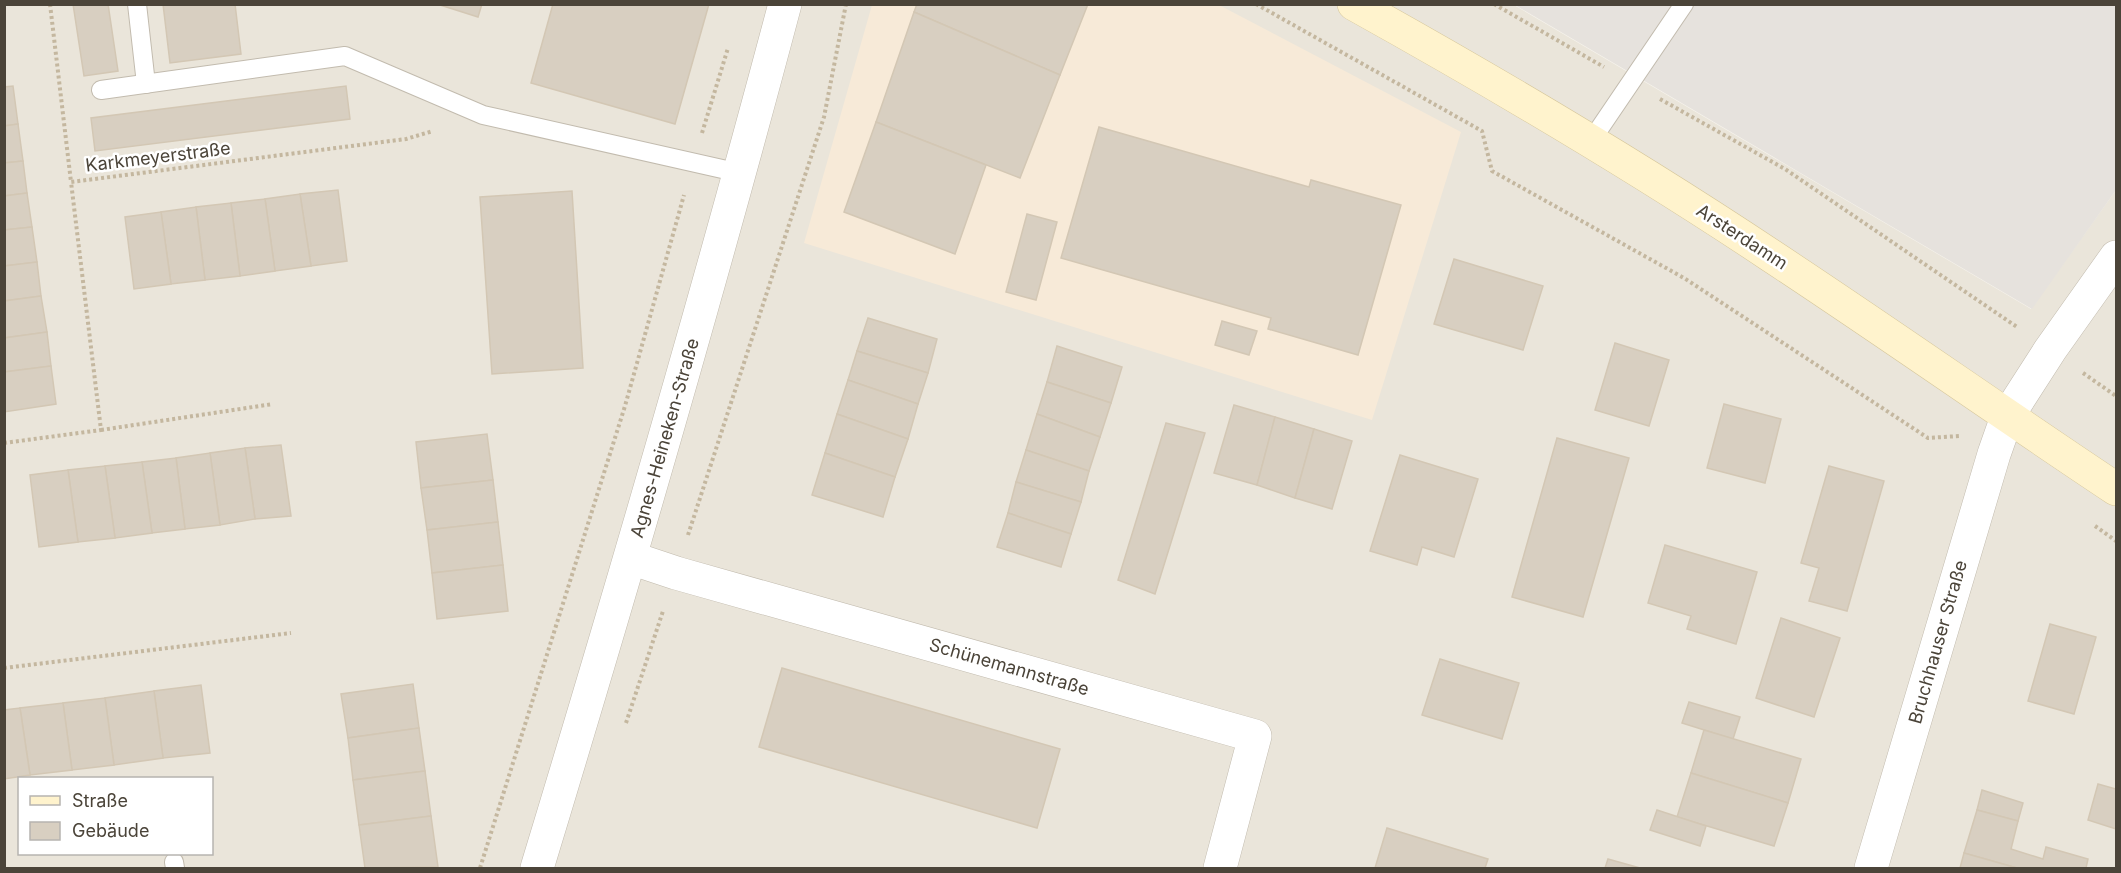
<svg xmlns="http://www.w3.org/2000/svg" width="2121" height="873" font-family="Inter,sans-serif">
	<rect width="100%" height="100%" fill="#f6f3ec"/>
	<path fill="#eae5da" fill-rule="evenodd" d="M5,5H1514L2031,309L2116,190V868H5ZM20,778H212V854H20Z"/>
	<path fill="#f7ead8" d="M872,5H1219L1461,132L1372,420L804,243Z"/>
	<path fill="#e6e2dd" d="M1515,5H2116V190L2032,309Z"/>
	<g fill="#d8cfc1" stroke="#d3c7b4" stroke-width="1.5">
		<path d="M73,4H108L118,71L84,76Z"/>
		<path d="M163,4H235L241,54L170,63Z"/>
		<path d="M437,4H482L478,17Z"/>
		<path d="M553,4H709L675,124L531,83Z"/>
		<path d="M917,4H1088L1060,75L914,12Z"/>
		<path d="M914,12L1060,75L1020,178L876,122Z"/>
		<path d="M13,86L18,124L4,126V87Z"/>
		<path d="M346,86L350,119L95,151L91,118Z"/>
		<path d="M876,122L986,165L955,254L844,212Z"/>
		<path d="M18,124L23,161L4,163V126Z"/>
		<path d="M1099,127L1309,187L1311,180L1401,205L1358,355L1268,329L1271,318L1061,258Z"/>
		<path d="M23,161L27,193L4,196V163Z"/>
		<path d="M338,190L347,261L311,266L300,194Z"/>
		<path d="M572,191L583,368L492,374L480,197Z"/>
		<path d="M27,193L32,227L4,230V196Z"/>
		<path d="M300,194L311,266L275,271L265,199Z"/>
		<path d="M265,199L275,271L240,276L231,203Z"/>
		<path d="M231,203L240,276L205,280L196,207Z"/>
		<path d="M196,207L205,280L171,284L161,212Z"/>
		<path d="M161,212L171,284L134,289L125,217Z"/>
		<path d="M1027,214L1057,222L1036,300L1006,292Z"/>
		<path d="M32,227L37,262L4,266V230Z"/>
		<path d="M1454,259L1543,286L1523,350L1434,324Z"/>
		<path d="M37,262L41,296L4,301V266Z"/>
		<path d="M41,296L47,332L4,338V301Z"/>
		<path d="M868,318L937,339L928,373L857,351Z"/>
		<path d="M1222,321L1257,331L1249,355L1215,345Z"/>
		<path d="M47,332L51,366L4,372V338Z"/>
		<path d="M1615,343L1669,360L1649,426L1595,410Z"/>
		<path d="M1057,346L1122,367L1111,403L1047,382Z"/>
		<path d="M857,351L928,373L918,404L848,380Z"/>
		<path d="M51,366L56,404L4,412V372Z"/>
		<path d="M848,380L918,404L908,439L837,414Z"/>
		<path d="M1047,382L1111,403L1100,437L1037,414Z"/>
		<path d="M1724,404L1781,419L1765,483L1707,468Z"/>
		<path d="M1234,405L1275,417L1257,485L1214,473Z"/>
		<path d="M837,414L908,439L895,477L825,453Z"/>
		<path d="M1037,414L1100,437L1089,471L1026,450Z"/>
		<path d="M1275,417L1314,429L1295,498L1257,485Z"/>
		<path d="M1166,423L1205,433L1155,594L1118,580Z"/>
		<path d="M1314,429L1352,441L1332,509L1295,498Z"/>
		<path d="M487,434L493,480L421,488L416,442Z"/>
		<path d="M1557,438L1629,458L1583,617L1512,597Z"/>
		<path d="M281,445L291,516L255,519L245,448Z"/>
		<path d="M245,448L255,519L220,525L210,453Z"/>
		<path d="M1026,450L1089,471L1081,502L1016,482Z"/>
		<path d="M210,453L220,525L185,529L176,458Z"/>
		<path d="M825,453L895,477L883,517L812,495Z"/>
		<path d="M1400,455L1478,479L1454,557L1422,547L1417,565L1370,551Z"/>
		<path d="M176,458L185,529L152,533L142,462Z"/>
		<path d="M142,462L152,533L115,538L105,466Z"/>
		<path d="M105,466L115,538L78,542L68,470Z"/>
		<path d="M1829,466L1884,481L1847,611L1809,601L1819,568L1801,563Z"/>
		<path d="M68,470L78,542L39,547L30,475Z"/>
		<path d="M493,480L498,522L427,530L421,488Z"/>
		<path d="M1016,482L1081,502L1071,534L1008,513Z"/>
		<path d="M1008,513L1071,534L1061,567L997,547Z"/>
		<path d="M498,522L503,565L432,573L427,530Z"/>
		<path d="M1665,545L1757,572L1736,644L1687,629L1691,616L1648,603Z"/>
		<path d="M503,565L508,611L437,619L432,573Z"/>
		<path d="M1781,618L1840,638L1814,717L1756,698Z"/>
		<path d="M2050,624L2096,637L2074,714L2028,701Z"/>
		<path d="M1440,659L1519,683L1502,739L1422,715Z"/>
		<path d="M782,668L1060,749L1037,828L759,747Z"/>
		<path d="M413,684L419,728L348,738L341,694Z"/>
		<path d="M201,685L210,753L163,758L154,691Z"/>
		<path d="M154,691L163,758L114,765L105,698Z"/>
		<path d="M105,698L114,765L72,770L63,703Z"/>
		<path d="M1689,702L1740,717L1733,739L1682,723Z"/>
		<path d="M63,703L72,770L30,775L20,708Z"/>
		<path d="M20,708L30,775L4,779V710Z"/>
		<path d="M419,728L425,771L353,780L348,738Z"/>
		<path d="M1704,730L1801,759L1788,803L1691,773Z"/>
		<path d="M425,771L431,816L359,825L353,780Z"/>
		<path d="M1691,773L1788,803L1774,846L1677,817Z"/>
		<path d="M2098,784L2116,789V829L2088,820Z"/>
		<path d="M1982,790L2023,803L2018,821L1977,810Z"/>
		<path d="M1657,810L1706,826L1700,846L1650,830Z"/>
		<path d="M1977,810L2018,821L2011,849L2043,859L2046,847L2088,859L2086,868H2017L1964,853Z"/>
		<path d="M431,816L438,867L365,868L359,825Z"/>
		<path d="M1387,828L1488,859L1485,868H1375Z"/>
		<path d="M1964,853L2017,868H1960Z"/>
		<path d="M1608,859L1640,868H1605Z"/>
	</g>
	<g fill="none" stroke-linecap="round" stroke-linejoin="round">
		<g stroke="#c2bbae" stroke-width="20">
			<g id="lane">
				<path d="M137,4L146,84"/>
				<path d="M101,90L345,56L483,115L740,173"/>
				<path d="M1591,141L1684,4"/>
				<path d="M174,862L175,868"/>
			</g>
		</g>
		<g stroke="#c2bbae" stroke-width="34">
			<g id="street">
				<path d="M631,558L676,573L1255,736L1220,868"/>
				<path d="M537,868C624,582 708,294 785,4"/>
				<path d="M1871,868L1994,454L2007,417L2050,350L2116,257"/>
			</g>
		</g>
		<g stroke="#d6c79b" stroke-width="34">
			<path id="secondary" d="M1354,4C1496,83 1635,165 1770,255C1887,332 2000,412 2116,489"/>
		</g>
		<g stroke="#c4b79f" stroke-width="4" stroke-dasharray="3 3" stroke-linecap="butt">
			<path d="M50,4L71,182"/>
			<path d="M1256,4L1482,131L1492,171L1684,278L1928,438L1959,436"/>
			<path d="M1494,4L1604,67"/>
			<path d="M1660,99L1785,169L2017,327"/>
			<path d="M702,133L728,48"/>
			<path d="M2083,373L2116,396"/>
			<path d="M101,430L273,404"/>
			<path d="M4,443L101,430L71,182L406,139L433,131"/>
			<path d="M2095,526L2116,541"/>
			<path d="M688,535L824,117L846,4"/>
			<path d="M4,668L291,633"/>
			<path d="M626,723L663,611"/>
			<path d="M480,868L625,406L684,195"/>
		</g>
		<use href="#lane" stroke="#fff" stroke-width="18"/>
		<use href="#street" stroke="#fff" stroke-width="33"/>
		<use href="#secondary" stroke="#fff3cd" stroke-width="33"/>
	</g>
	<g text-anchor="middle" stroke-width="5" stroke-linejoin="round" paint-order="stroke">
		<g font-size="18" fill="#4b4439" stroke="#fff">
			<text transform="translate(158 157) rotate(-7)" y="6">Karkmeyerstraße</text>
			<text transform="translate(1742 237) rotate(33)" y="6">Arsterdamm</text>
			<text transform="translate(665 438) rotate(-74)" y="6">Agnes-Heineken-Straße</text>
			<text transform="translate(1938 642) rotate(-74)" y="6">Bruchhauser Straße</text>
			<text transform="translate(1009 667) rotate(16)" y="6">Schünemannstraße</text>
		</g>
	</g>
	<rect width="2121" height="873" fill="none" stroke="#4b4439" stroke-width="12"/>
	<rect x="18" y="777" width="195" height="78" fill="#ffffff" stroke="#b7b4b0" stroke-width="1.5"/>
	<rect x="30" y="796" width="30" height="9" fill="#fff3cd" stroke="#b7b4b0" stroke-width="1.5"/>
	<text x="72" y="807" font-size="18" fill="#4b4439">Straße</text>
	<rect x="30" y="822" width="30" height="18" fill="#d8cfc1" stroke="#b7b4b0" stroke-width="1.5"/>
	<text x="72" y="837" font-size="18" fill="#4b4439">Gebäude</text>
</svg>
